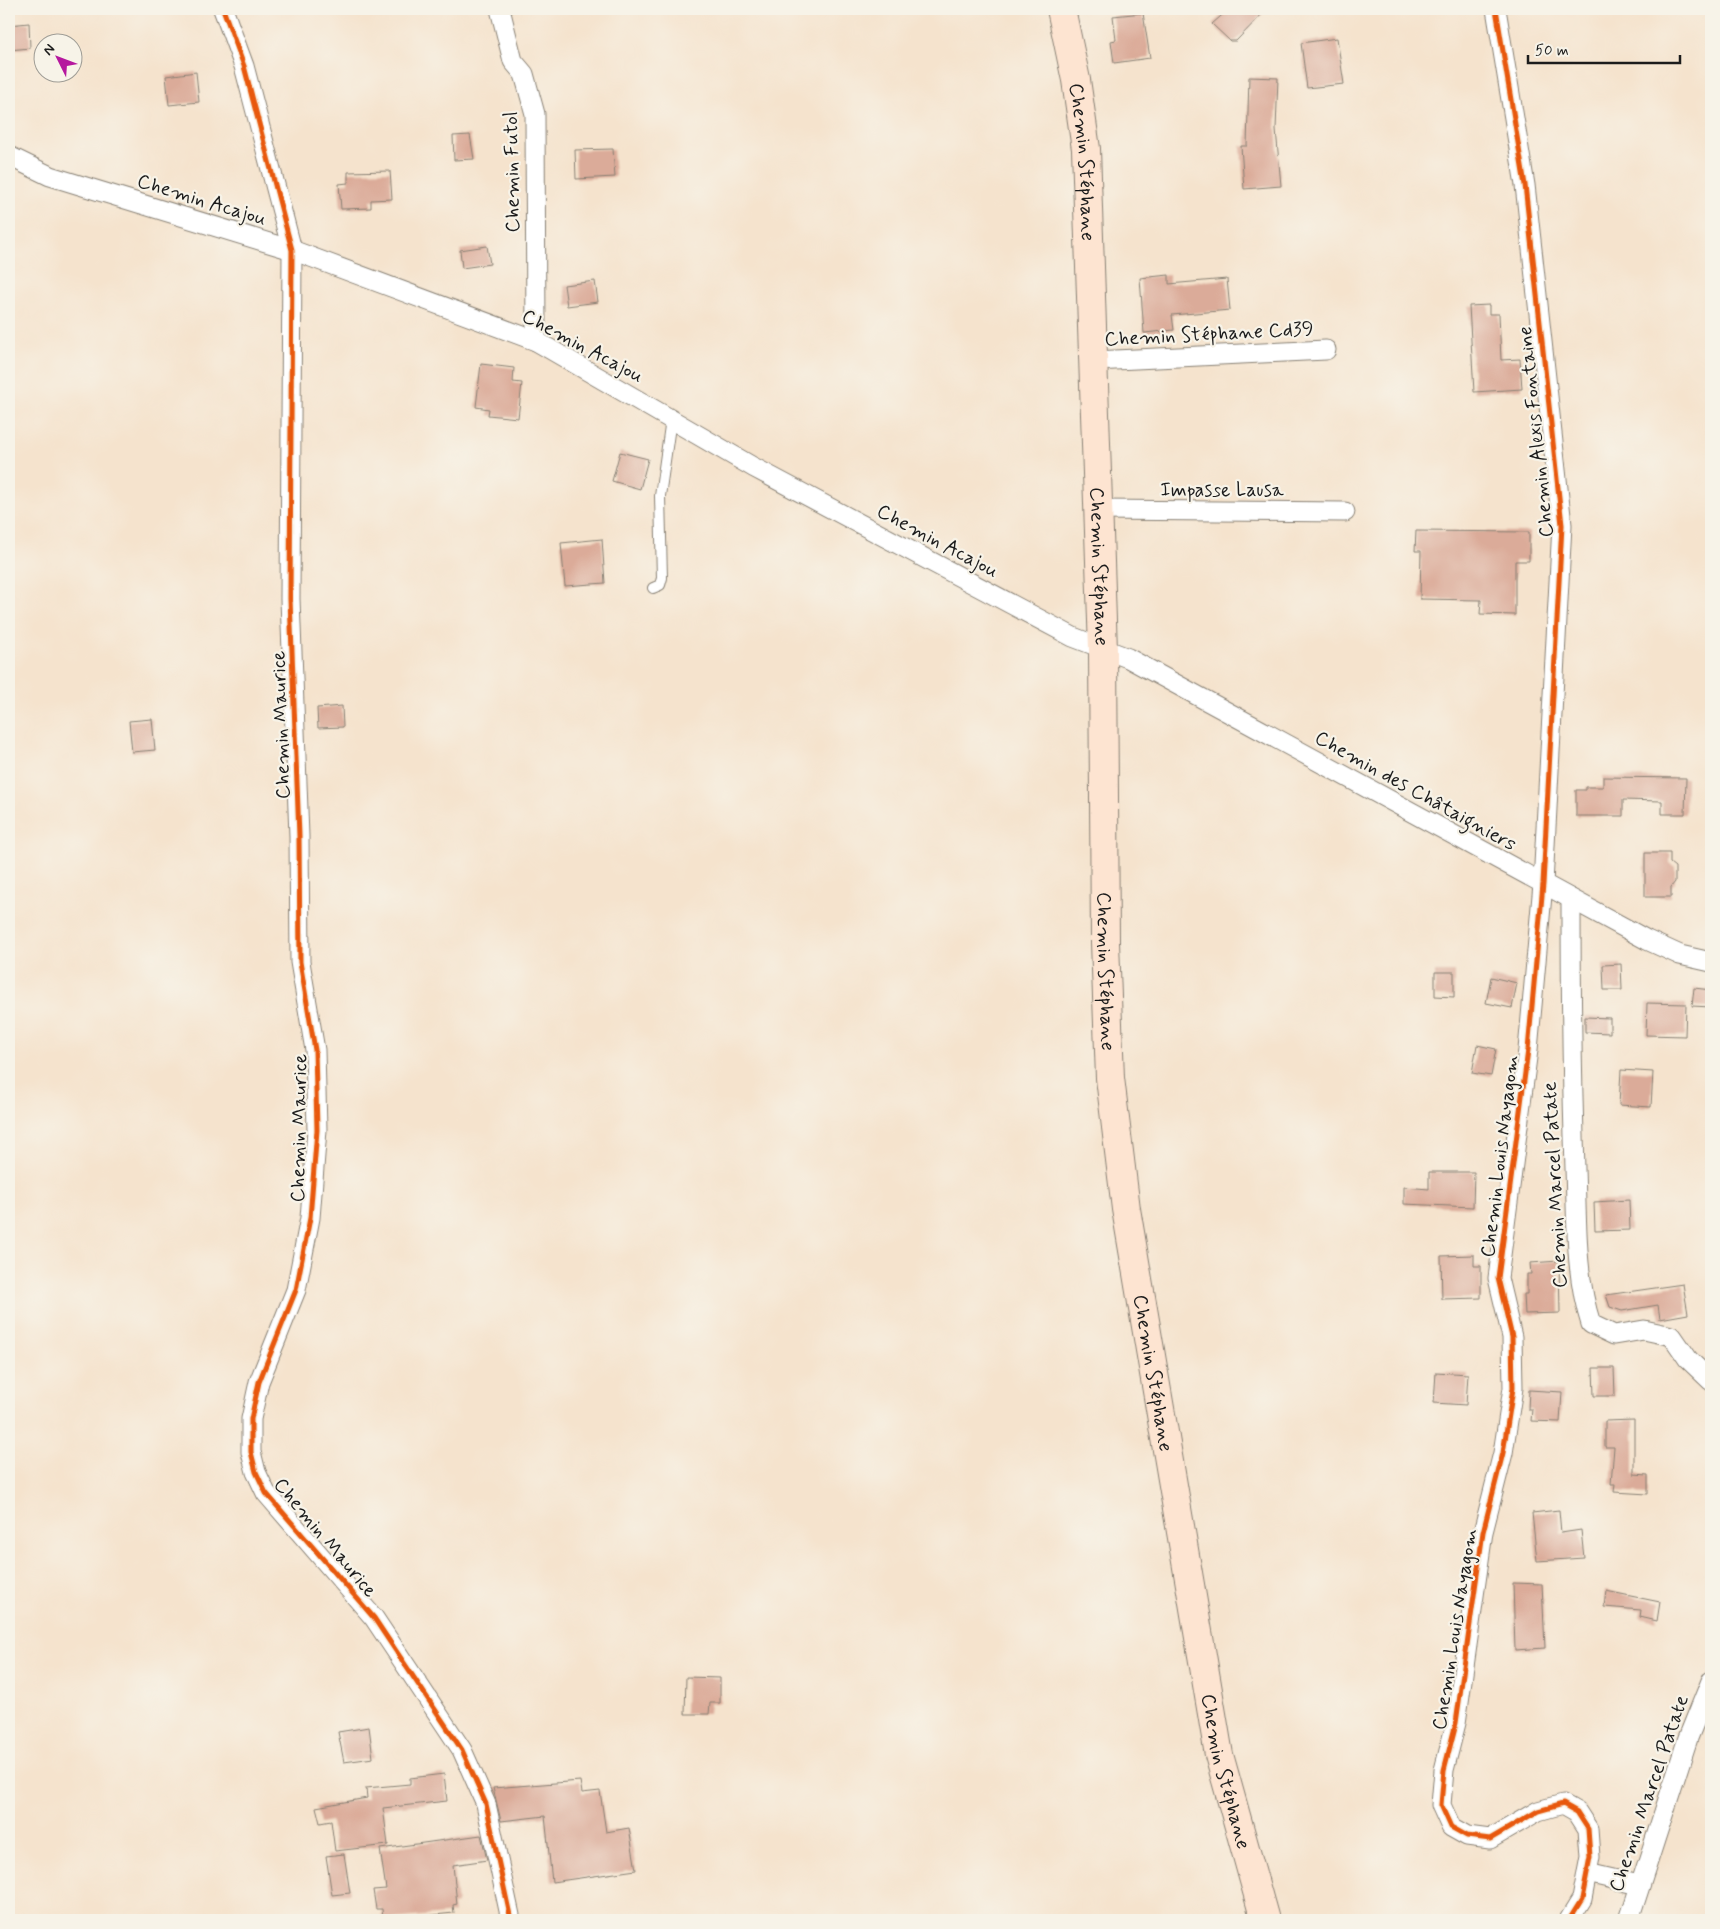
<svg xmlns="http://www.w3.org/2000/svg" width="1720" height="1929" font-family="Mynerve,sans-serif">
	<rect width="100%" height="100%" fill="#f7f3e8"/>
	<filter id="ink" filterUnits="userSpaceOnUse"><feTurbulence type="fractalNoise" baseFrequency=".02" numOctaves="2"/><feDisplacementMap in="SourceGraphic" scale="10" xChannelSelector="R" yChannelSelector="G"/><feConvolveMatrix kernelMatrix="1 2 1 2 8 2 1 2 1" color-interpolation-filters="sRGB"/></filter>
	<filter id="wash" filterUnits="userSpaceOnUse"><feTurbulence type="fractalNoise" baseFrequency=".0096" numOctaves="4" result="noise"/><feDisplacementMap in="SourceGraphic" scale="20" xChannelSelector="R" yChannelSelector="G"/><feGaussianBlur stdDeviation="1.12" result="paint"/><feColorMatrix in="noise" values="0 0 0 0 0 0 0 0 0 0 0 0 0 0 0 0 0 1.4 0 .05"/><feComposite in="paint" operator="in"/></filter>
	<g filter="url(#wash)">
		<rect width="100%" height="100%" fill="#f5e3cd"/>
		<g id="blocks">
			<g fill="#dbab99">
				<path d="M1229,9H1267L1236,41H1230L1212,24Z"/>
				<path d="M1143,13L1150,58L1114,63L1111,41L1116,40L1113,16Z"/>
				<path d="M29,23L30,48L9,50V25Z"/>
				<path d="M1337,38L1344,84L1307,88L1301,43Z"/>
				<path d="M196,72L199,102L169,105L166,76Z"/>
				<path d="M1249,77L1278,78L1276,129L1281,186L1244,189L1241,146H1247Z"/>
				<path d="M470,135L474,159L454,160L453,136Z"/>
				<path d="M613,149L615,177L576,179L575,150Z"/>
				<path d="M390,171L392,199L371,200V208L341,209L339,184L348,183V172Z"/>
				<path d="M487,246L490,264L462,268L460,250Z"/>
				<path d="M1169,275V284L1227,279L1230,310L1172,315L1174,330L1144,333L1140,278Z"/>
				<path d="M595,281L598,302L567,306L564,285Z"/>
				<path d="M1489,305V314H1499L1501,360L1520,359L1522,389L1474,392L1469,306Z"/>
				<path d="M481,364L514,368L513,382L522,383L518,418L488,415L489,409L476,407Z"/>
				<path d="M620,452L648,459L640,489L612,481Z"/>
				<path d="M1416,531L1529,532V561H1515V615L1480,614L1481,600L1420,599L1421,551H1415Z"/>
				<path d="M602,539L605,583L565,586L561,543Z"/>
				<path d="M342,706L343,727L318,728L317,708Z"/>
				<path d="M152,719L155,750L132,752L129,721Z"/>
				<path d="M1603,777L1686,778L1685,814H1662V801L1623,800V816H1576V790H1586V787H1603Z"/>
				<path d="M1645,853H1670V863L1675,867V882L1671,887V897H1645Z"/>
				<path d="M1621,964L1622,990H1604L1603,965Z"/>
				<path d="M1435,972H1454V997L1435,996Z"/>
				<path d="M1491,977L1517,983L1512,1008L1486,1003Z"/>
				<path d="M1694,988L1711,990V1007L1692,1006Z"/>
				<path d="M1647,1003L1686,1004L1685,1036L1646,1035Z"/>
				<path d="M1585,1017L1610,1018V1033L1585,1032Z"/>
				<path d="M1477,1045L1496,1049L1491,1076L1472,1073Z"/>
				<path d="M1621,1070L1653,1072L1651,1107L1619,1105Z"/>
				<path d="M1429,1172H1474L1473,1207L1404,1204V1187L1429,1189Z"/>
				<path d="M1629,1200L1630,1230L1595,1231L1594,1202Z"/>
				<path d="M1474,1255V1266H1481V1298L1442,1299L1441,1256Z"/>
				<path d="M1559,1261L1560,1313L1525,1314L1524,1294H1527V1274H1531L1530,1263Z"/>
				<path d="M1683,1284L1688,1314L1660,1319L1658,1305L1622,1311L1610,1307L1606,1295Z"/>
				<path d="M1593,1368H1614L1615,1396H1594Z"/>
				<path d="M1436,1372L1468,1374L1466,1405L1434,1403Z"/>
				<path d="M1529,1390L1562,1392L1560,1422L1531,1421L1532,1409H1528Z"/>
				<path d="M1634,1420V1474L1648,1475V1494L1614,1492L1615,1484H1611L1614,1447H1605V1421Z"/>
				<path d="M1559,1510L1561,1533L1581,1530L1584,1558L1537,1561L1532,1513Z"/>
				<path d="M1513,1583L1542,1584L1545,1648L1515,1650Z"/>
				<path d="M1606,1591L1660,1602L1657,1621L1640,1617L1641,1610L1604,1607Z"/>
				<path d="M686,1677L720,1678V1703H710L709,1714H685Z"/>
				<path d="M369,1727L373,1758L344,1762L338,1732Z"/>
				<path d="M444,1774L447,1801L383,1808L388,1845L335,1851L331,1821L320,1823L316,1807L367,1798L366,1788L410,1784V1778Z"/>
				<path d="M580,1781L582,1793L600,1791L606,1832L629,1828L636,1870L552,1882L545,1816L501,1821L493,1788Z"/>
				<path d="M481,1835L487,1860L453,1865L457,1904L453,1905L454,1913L383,1920L382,1909H376L373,1890L386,1889L380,1849Z"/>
				<path d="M344,1854L350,1893L332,1895L326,1856Z"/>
			</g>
		</g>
	</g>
	<g filter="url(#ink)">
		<use href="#blocks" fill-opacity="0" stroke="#888074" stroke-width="1"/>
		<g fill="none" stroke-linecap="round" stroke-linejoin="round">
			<g stroke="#888074" stroke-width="12">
				<path id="service" d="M653,588L660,585L662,578L660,496L671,419"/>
			</g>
			<g stroke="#888074" stroke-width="21">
				<g id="minor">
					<path d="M223,9L244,66L292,250L290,599L299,836L300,962L315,1050L317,1130L310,1218L296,1290L259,1382L251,1419V1452L256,1472L266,1493L374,1618L462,1750L486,1804L511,1920"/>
					<path d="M500,9L513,61L524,74L535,114L536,341"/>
					<path d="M1496,9L1525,185L1562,525L1543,884L1528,1050L1498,1278L1512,1337L1513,1388L1503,1453L1483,1532L1456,1723L1444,1770L1441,1805L1451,1827L1467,1836L1490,1839L1538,1811L1563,1804L1577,1812L1588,1829L1590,1857L1582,1899L1569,1920"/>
					<path d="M9,156L50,176L292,250L536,341L753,467L1073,637L1128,658L1647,940L1680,955L1711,962"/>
					<path d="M1094,361L1326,350"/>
					<path d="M1098,510L1345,512"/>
					<path d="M1571,899C1571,989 1572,1079 1575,1169C1577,1221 1575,1275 1591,1324L1614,1335L1644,1330L1672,1336L1688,1359L1711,1381"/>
					<path d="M1587,1873L1639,1885"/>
					<path d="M1629,1920L1688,1738L1711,1681"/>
				</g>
			</g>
			<g stroke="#888074" stroke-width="30">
				<g id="secondary">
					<path id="s1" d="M1061,9L1076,80L1086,149L1103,650L1105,942L1110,1078L1126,1209L1219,1755L1265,1920"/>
				</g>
			</g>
			<use href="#service" stroke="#fff" stroke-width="10"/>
			<use href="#minor" stroke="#fff" stroke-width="19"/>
			<use href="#secondary" stroke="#fde4d1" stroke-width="28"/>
			<g stroke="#f7f3e8" stroke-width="8">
				<g id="cycleway">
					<path d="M223,9L244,66L292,250L290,599L299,836L300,962L315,1050L317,1130L310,1218L296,1290L259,1382L251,1419V1452L256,1472L266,1493L374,1618L462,1750L486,1804L511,1920"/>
					<path d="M1496,9L1525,185L1562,525L1543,884L1528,1050L1498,1278L1512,1337L1513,1388L1503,1453L1483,1532L1456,1723L1444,1770L1441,1805L1451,1827L1467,1836L1490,1839L1538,1811L1563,1804L1577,1812L1588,1829L1590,1857L1582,1899L1569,1920"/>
				</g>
			</g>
			<use href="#cycleway" stroke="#e8590c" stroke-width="5"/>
		</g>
	</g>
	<g text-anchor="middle" stroke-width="4.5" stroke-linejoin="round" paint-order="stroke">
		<g font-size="20" fill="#1c1c1c" stroke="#f7f3e8">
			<text dy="7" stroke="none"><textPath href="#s1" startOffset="155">Chemin Stéphane</textPath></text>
			<text transform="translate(511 172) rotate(-91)" y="7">Chemin Futol</text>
			<text transform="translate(202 199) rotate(17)" y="7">Chemin Acajou</text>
			<text transform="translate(1209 333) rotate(-3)" y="7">Chemin Stéphane Cd39</text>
			<text transform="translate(583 345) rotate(28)" y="7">Chemin Acajou</text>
			<text transform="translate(1535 432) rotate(-96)" y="7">Chemin Alexis Fontaine</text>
			<text x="1222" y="496">Impasse Lausa</text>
			<text transform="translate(938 540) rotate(28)" y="7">Chemin Acajou</text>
			<text dy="7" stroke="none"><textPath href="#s1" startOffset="560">Chemin Stéphane</textPath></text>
			<text transform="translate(280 725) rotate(-92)" y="7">Chemin Maurice</text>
			<text transform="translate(1416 790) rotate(29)" y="7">Chemin des Châtaigniers</text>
			<text dy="7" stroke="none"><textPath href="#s1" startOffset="965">Chemin Stéphane</textPath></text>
			<text transform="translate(298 1128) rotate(-89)" y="7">Chemin Maurice</text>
			<text transform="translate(1499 1156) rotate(-83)" y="7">Chemin Louis Nayagom</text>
			<text transform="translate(1554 1185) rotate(-93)" y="7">Chemin Marcel Patate</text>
			<text dy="7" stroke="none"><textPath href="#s1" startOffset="1370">Chemin Stéphane</textPath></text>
			<text transform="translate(326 1537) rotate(50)" y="7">Chemin Maurice</text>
			<text transform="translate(1454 1629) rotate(-81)" y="7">Chemin Louis Nayagom</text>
			<text dy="7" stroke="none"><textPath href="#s1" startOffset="1775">Chemin Stéphane</textPath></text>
			<text transform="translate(1648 1793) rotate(-71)" y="7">Chemin Marcel Patate</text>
		</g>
	</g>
	<rect width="1720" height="1929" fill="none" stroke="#f7f3e8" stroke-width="30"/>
	<g transform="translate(58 58) rotate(312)"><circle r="24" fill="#f7f3e8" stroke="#9f9d96"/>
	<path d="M0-4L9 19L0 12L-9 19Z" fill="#b5179e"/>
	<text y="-8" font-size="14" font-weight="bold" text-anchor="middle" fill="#1c1c1c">N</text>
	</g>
	<path d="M1528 55v8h152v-8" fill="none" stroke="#1c1c1c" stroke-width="2.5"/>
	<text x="1535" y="55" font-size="15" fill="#1c1c1c" stroke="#f7f3e8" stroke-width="4" paint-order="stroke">50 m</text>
</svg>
